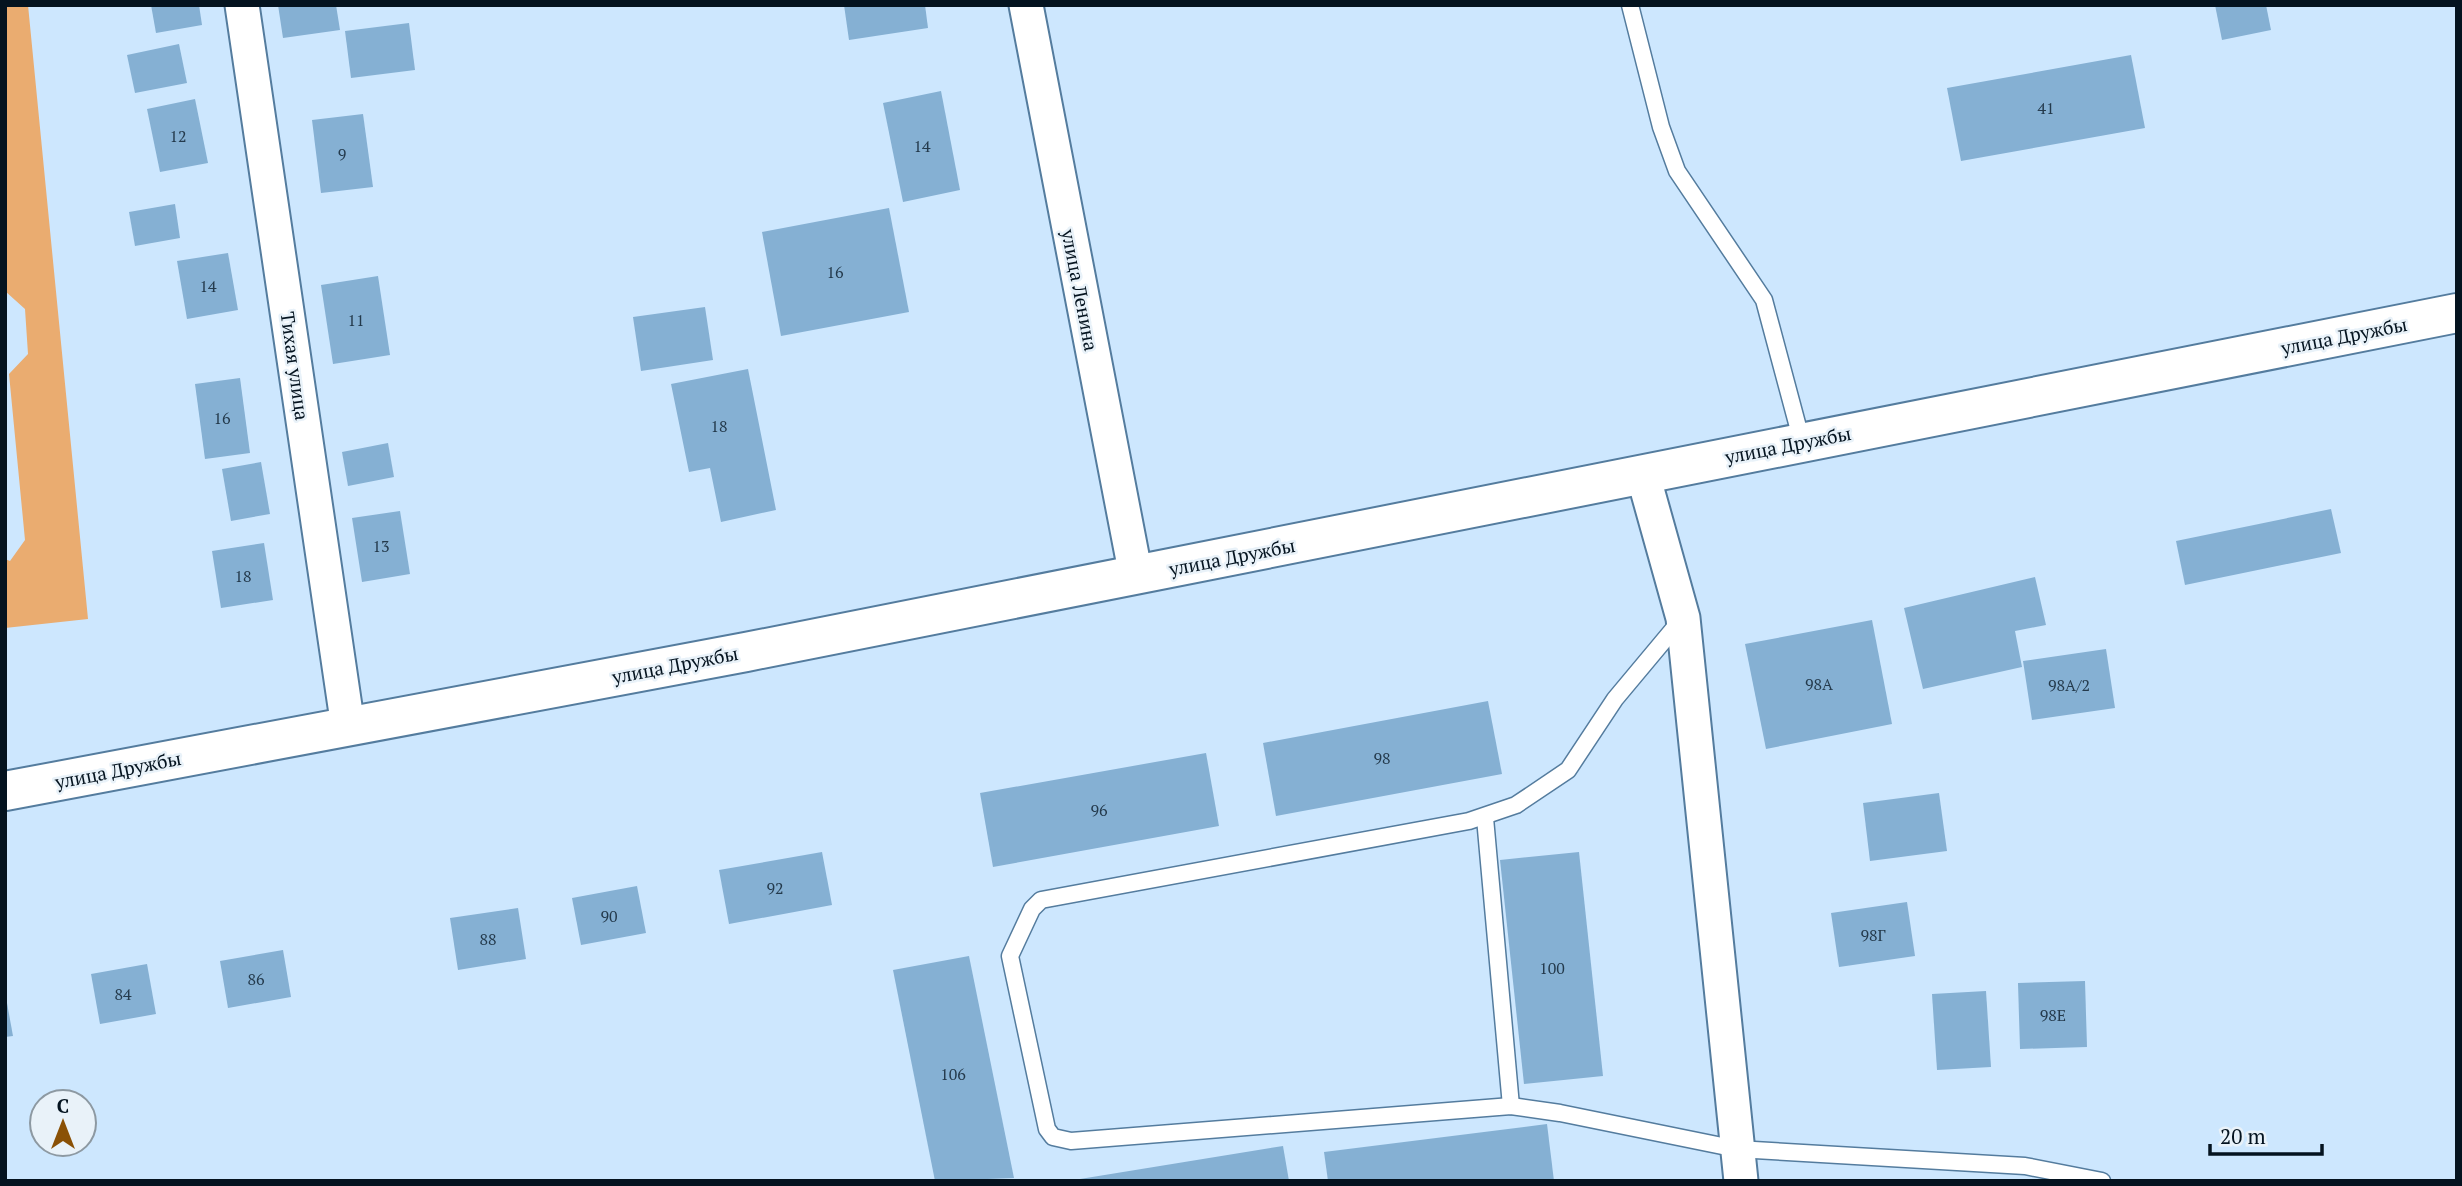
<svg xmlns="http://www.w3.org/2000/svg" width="2462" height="1186" font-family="'PT Serif',serif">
	<rect width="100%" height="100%" fill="#cde7fe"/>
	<path fill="#eaac70" d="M5,5H28L88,619L5,628V559L10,561L25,540L9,374L28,354L25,309L5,291Z"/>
	<g fill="#85b0d3">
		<path d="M151,5H199L202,25L156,33Z"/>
		<path d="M278,5H336L340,30L283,38Z"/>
		<path d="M844,5H925L928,28L849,40Z"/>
		<path d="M2215,5H2266L2271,30L2222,40Z"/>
		<path d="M409,23L415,70L351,78L345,31Z"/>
		<path d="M179,44L187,83L135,93L127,55Z"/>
		<path d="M2131,55L2145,128L1961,161L1947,88Z"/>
		<path d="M941,91L960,190L903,202L883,103Z"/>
		<path d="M195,99L208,163L160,172L147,109Z"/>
		<path d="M363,114L373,187L321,193L312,120Z"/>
		<path d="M175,204L180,238L135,246L129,212Z"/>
		<path d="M889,208L909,312L781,336L762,232Z"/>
		<path d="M228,253L238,310L187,319L177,261Z"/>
		<path d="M378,276L390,355L333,364L321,285Z"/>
		<path d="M705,307L713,360L641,371L633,317Z"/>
		<path d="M748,369L776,510L721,522L710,468L689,472L671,384Z"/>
		<path d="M240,378L250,453L205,459L195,384Z"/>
		<path d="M388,443L394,477L348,486L342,452Z"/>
		<path d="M261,462L270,514L231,521L222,469Z"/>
		<path d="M2331,509L2341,553L2185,585L2176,541Z"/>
		<path d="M400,511L410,574L362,582L352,518Z"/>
		<path d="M264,543L273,600L221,608L212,551Z"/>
		<path d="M2035,577L2046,625L2015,631L2022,667L1923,689L1904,608Z"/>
		<path d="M1872,620L1892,724L1766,749L1745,644Z"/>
		<path d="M2106,649L2115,708L2032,720L2023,661Z"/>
		<path d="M1488,701L1502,774L1276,816L1263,743Z"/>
		<path d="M1206,753L1219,826L993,867L980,793Z"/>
		<path d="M1939,793L1947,851L1870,861L1863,803Z"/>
		<path d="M822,852L832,905L729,924L719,870Z"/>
		<path d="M1579,852L1603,1076L1524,1084L1500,860Z"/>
		<path d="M637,886L646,933L581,945L572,898Z"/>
		<path d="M1907,902L1915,956L1839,967L1831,913Z"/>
		<path d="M518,908L526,959L458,970L450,918Z"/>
		<path d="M283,950L291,997L228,1008L220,961Z"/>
		<path d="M969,956L1014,1178L935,1181L893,970Z"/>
		<path d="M147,964L156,1014L100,1024L91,974Z"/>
		<path d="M2085,981L2087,1047L2020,1049L2018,983Z"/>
		<path d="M1986,991L1991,1067L1937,1070L1932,994Z"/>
		<path d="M7,1003L13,1036L5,1037V1004Z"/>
		<path d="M1547,1124L1554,1181H1328L1324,1152Z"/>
		<path d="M1283,1146L1289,1181H1080V1179Z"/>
	</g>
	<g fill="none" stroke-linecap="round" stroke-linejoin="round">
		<g stroke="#547c9e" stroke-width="19">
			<g id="lane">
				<path d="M1630,5L1661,127L1677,171L1764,300L1802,442"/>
				<path d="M1681,620L1615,699L1568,770L1516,805L1469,821L1041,900L1032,909L1010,956L1047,1129L1053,1137L1071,1141L1511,1106L1560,1113L1737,1149L2025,1166L2102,1181"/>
				<path d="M1485,818L1511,1106"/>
			</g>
		</g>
		<g stroke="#547c9e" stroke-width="37">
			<g id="street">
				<path d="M242,5L348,727"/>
				<path d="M1026,5L1136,576"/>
				<path d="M1643,475L1683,618L1741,1181"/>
			</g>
		</g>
		<g stroke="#547c9e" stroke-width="42">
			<path id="secondary" d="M5,791L746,652L2457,313"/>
		</g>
		<use href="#lane" stroke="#fff" stroke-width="16"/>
		<use href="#street" stroke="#fff" stroke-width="33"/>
		<use href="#secondary" stroke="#fff" stroke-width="38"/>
	</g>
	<g text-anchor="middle" stroke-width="5" stroke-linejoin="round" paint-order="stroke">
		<g font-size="16" fill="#243a4c">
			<text x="2046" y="114">41</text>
			<text x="178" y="142">12</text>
			<text x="922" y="152">14</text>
			<text x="342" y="160">9</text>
			<text x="835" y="278">16</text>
			<text x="208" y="292">14</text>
			<text x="356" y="326">11</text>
			<text x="222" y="424">16</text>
			<text x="719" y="432">18</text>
			<text x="381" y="552">13</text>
			<text x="243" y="582">18</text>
			<text x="1819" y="690">98А</text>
			<text x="2069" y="691">98А/2</text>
			<text x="1382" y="764">98</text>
			<text x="1099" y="816">96</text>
			<text x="775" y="894">92</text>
			<text x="609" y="922">90</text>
			<text x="1873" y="941">98Г</text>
			<text x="488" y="945">88</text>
			<text x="1552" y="974">100</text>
			<text x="256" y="985">86</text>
			<text x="123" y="1000">84</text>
			<text x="2053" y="1021">98Е</text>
			<text x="953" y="1080">106</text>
		</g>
		<g font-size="19" fill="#04131f" stroke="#e9f2f9">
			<text transform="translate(1080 290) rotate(79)" y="7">улица Ленина</text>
			<text transform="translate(2344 336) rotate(-11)" y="7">улица Дружбы</text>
			<text transform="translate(295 366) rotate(82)" y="7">Тихая улица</text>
			<text transform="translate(1788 445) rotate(-11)" y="7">улица Дружбы</text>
			<text transform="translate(1232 557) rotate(-11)" y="7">улица Дружбы</text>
			<text transform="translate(675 665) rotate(-11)" y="7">улица Дружбы</text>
			<text transform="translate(118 770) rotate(-11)" y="7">улица Дружбы</text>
		</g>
	</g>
	<rect width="2462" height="1186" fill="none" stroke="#04131f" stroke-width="14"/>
	<g transform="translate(63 1123)"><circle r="33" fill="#e9f2f9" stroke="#8d99a2" stroke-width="2"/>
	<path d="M0-5L12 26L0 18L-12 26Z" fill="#8a5106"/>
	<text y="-10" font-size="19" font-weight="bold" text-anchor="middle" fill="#04131f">С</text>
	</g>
	<path d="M2210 1144v10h112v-10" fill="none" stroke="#04131f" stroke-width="3.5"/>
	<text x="2220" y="1144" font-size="21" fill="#04131f" stroke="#e9f2f9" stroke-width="5" paint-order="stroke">20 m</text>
</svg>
